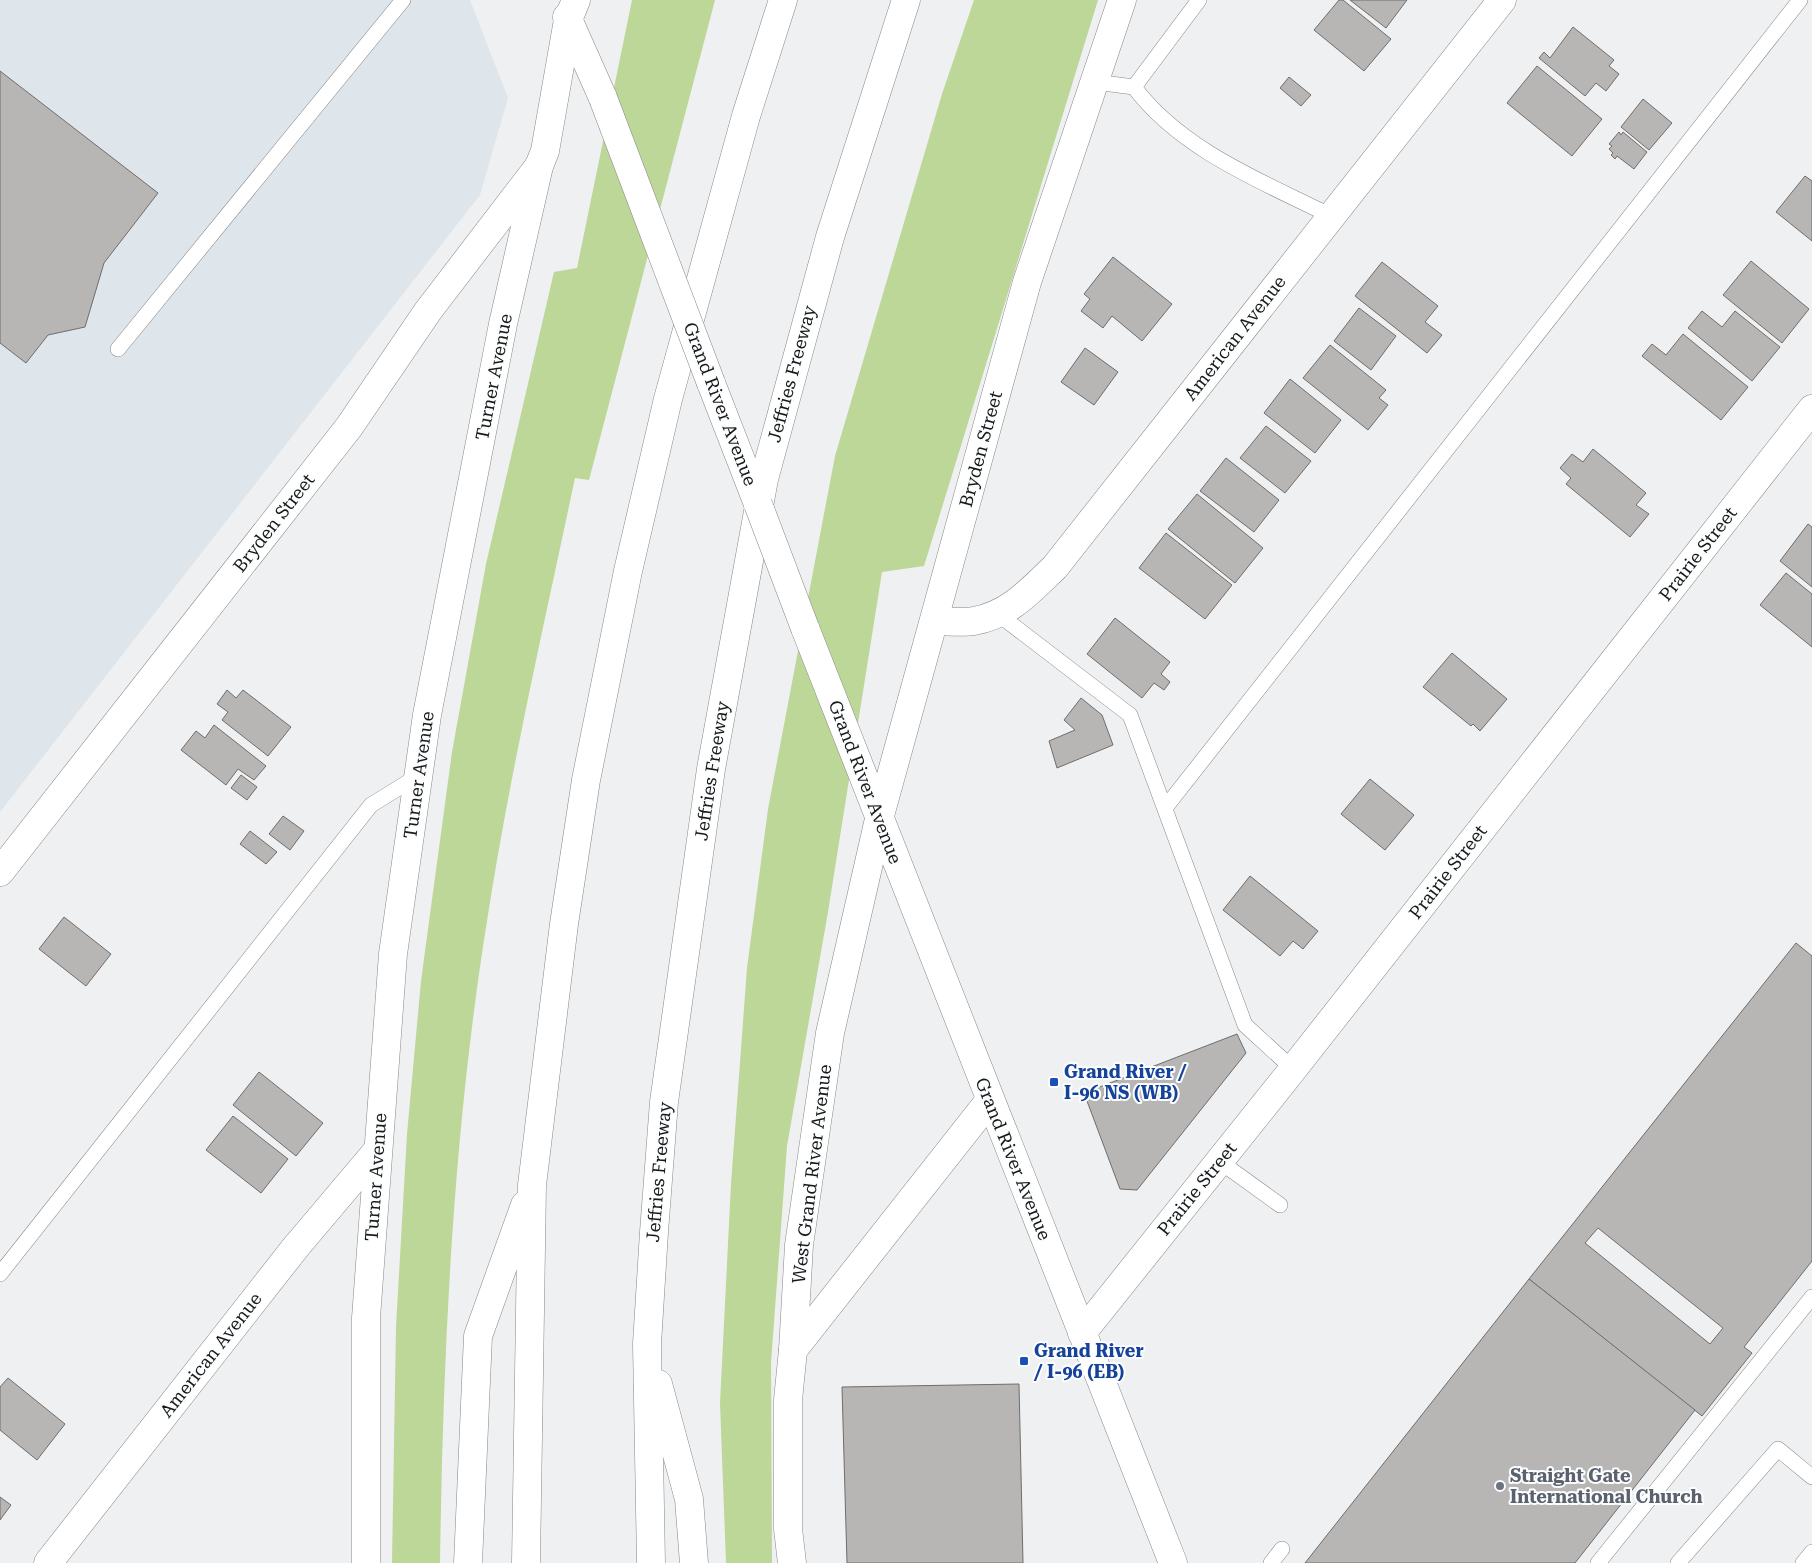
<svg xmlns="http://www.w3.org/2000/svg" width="1812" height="1563" font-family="'Roboto Serif',serif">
	<rect width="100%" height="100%" fill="#eff0f1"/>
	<path fill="#dee5eb" d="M0,0H470L508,98L480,195L0,812Z"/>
	<g fill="#bcd798">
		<path d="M632,0H715L589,480L575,478C544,625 510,772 487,921C453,1133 443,1349 440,1563H392L396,1327L407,1134L421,981L452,752L486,564L554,272L577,268Z"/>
		<path d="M974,0H1098L924,566L882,572L828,912L787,1146L771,1363L772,1563H726L720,1403L731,1184L747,968L768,809L835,456L942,94Z"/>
	</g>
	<g fill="#b7b6b5" stroke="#6f6d6d" fill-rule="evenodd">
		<path d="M1339,0H1343L1391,39L1364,71L1314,30Z"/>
		<path d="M1350,0H1407L1386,28Z"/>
		<path d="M1573,27L1614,60L1609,66L1619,74L1606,91L1596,83L1585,96L1539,58L1544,52L1550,58Z"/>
		<path d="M1537,66L1602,119L1572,156L1507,103Z"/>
		<path d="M0,71L158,193L104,263L85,327L48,335L26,363L0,343Z"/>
		<path d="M1289,77L1311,95L1301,106L1280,88Z"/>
		<path d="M1643,99L1672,123L1649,150L1621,127Z"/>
		<path d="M1619,132L1621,135L1623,132L1647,152L1634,169L1617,156L1615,159L1611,155L1613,153L1609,149L1612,146L1609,144Z"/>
		<path d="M1805,176L1812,181V241L1776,212Z"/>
		<path d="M1113,257L1172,304L1142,341L1112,316L1103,328L1081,311L1090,299L1084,294Z"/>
		<path d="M1751,261L1809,309L1782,343L1723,295Z"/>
		<path d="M1382,262L1438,306L1425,322L1442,335L1427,353L1355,296Z"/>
		<path d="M1359,308L1396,336L1371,370L1334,341Z"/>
		<path d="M1702,311L1722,327L1735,311L1780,347L1752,381L1688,328Z"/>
		<path d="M1683,334L1748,387L1721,420L1642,356L1652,344L1666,355Z"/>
		<path d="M1330,345L1386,390L1379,398L1388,405L1368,430L1303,378Z"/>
		<path d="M1085,348L1118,372L1094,405L1061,382Z"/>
		<path d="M1290,379L1341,420L1315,453L1264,413Z"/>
		<path d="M1266,426L1311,461L1285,493L1240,458Z"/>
		<path d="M1593,449L1646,493L1636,505L1649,514L1630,537L1566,484L1571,478L1560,468L1572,454L1583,462Z"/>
		<path d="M1226,458L1279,500L1254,532L1200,491Z"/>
		<path d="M1197,494L1263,548L1235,583L1168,529Z"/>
		<path d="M1808,524L1812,527V587L1780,561Z"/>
		<path d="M1166,533L1232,585L1205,619L1139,568Z"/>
		<path d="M1786,573L1812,594V647L1760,605Z"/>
		<path d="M1115,618L1170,662L1161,674L1170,682L1164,690L1154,683L1142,698L1087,654Z"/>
		<path d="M1452,653L1507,699L1480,731L1473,724L1471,726L1423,687Z"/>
		<path d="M227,690L236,698L243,690L291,727L268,756L222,720L228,712L217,704Z"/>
		<path d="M1081,698L1102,715L1113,745L1057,768L1049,741L1075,730L1064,720Z"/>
		<path d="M214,725L266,766L254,780L238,769L226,785L181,750L196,731L205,738Z"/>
		<path d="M241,775L257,787L247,800L231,788Z"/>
		<path d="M1370,779L1414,815L1385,850L1341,814Z"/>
		<path d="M283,816L304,831L290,850L269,834Z"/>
		<path d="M250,831L277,852L266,864L240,844Z"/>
		<path d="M1250,876L1318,931L1303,949L1293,941L1280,956L1223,910Z"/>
		<path d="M64,917L111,954L86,986L39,949Z"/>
		<path d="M1796,943L1812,956V1261L1744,1347L1752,1353L1702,1416L1529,1279ZM1598,1228L1723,1328L1710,1344L1585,1243Z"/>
		<path d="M1237,1034L1246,1053L1137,1190L1120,1189L1084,1093Z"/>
		<path d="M259,1072L323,1123L296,1156L233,1105Z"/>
		<path d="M233,1116L288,1159L261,1193L206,1150Z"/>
		<path d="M1529,1279L1695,1410L1575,1563H1305Z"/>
		<path d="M8,1378L65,1424L37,1460L0,1430V1387Z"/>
		<path d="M1019,1384L1023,1563H847L842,1387Z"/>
		<path d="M0,1497L11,1505L0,1520Z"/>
	</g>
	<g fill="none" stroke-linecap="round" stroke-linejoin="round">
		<g stroke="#878788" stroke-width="16">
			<g id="service">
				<path d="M1095,82L1134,87L1199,0"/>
				<path d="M1134,87C1181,150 1263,182 1331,216"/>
				<path d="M118,349L403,0"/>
				<path d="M998,614L1130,715L1245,1025L1293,1069"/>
				<path d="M1165,808L1800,0"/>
				<path d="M1219,1161L1280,1205"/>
				<path d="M0,1274L371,805L418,776"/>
				<path d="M1271,1563L1282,1549"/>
				<path d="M1598,1563L1812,1297"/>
				<path d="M1678,1563L1778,1449L1812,1477"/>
				<path d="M1803,1563L1812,1552"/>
			</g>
		</g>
		<g stroke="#878788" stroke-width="29">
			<g id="minor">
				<path d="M935,621C948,621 962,623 974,621C1009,615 1031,590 1055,567L1502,0"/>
				<path d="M0,872L349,427L428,311L539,166"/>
				<path d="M1082,1333L1286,1078L1812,409"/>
				<path d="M793,1350L990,1100"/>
				<path d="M48,1563L295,1248L377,1151"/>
			</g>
		</g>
		<g stroke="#878788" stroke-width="29">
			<g id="primary">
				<path d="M567,17L603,98"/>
				<path d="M711,383L758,504"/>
				<path d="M805,628L1173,1563"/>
				<path d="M366,1563V1318L393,954L427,715L503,324L539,166L545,151L568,20L576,0"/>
				<path d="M792,1563L788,1529V1400L793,1350L799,1245L830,1033L879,819L1027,282L1122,0"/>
			</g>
		</g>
		<g stroke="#878788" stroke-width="29">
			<g id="motorway">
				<path d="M658,1384L689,1499L694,1563"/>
				<path d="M468,1563L478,1336L525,1205"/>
				<path d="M526,1563L532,1185L564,924L586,780L628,571L668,399L746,116L783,0"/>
				<path d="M651,1563L647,1344L654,1232L664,1102L711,769L764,479L830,237L906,0"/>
			</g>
		</g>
		<use href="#service" stroke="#fff" stroke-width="15"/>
		<use href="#minor" stroke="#fff" stroke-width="28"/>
		<use href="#primary" stroke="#fff" stroke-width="28"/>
		<use href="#motorway" stroke="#fff" stroke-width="28"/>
		<g stroke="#878788" stroke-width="29" stroke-linecap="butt">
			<g id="primary-bridge">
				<path d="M603,98L711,383"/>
				<path d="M758,504L805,628"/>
			</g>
		</g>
		<use href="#primary-bridge" stroke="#fff" stroke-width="28"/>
	</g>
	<g fill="#1a4fb4" stroke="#fcfdfe" stroke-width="2">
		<rect x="1049" y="1077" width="10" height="10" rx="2.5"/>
		<rect x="1019" y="1356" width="10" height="10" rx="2.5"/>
	</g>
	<circle fill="#6b7280" stroke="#fcfdfe" stroke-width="2" cx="1500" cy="1486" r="5"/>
	<g text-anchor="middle" stroke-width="4" stroke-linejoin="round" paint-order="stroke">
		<g font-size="18" fill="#171818" stroke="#fcfdfe">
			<text transform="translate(1235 338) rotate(-52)" y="6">American Avenue</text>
			<text transform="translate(792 374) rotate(-75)" y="6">Jeffries Freeway</text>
			<text transform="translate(494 377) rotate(-79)" y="6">Turner Avenue</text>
			<text transform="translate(720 404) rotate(69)" y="6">Grand River Avenue</text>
			<text transform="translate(981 449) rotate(-75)" y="6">Bryden Street</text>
			<text transform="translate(274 523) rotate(-52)" y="6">Bryden Street</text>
			<text transform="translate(1698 554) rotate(-52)" y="6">Prairie Street</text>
			<text transform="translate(712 771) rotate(-81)" y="6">Jeffries Freeway</text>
			<text transform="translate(419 775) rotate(-82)" y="6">Turner Avenue</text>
			<text transform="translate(865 782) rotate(69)" y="6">Grand River Avenue</text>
			<text transform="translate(1448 872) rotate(-52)" y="6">Prairie Street</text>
			<text transform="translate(1013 1159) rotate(68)" y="6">Grand River Avenue</text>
			<text transform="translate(659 1172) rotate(-85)" y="6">Jeffries Freeway</text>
			<text transform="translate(812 1174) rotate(-83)" y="6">West Grand River Avenue</text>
			<text transform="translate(376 1177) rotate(-86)" y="6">Turner Avenue</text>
			<text transform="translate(1197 1189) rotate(-51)" y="6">Prairie Street</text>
			<text transform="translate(211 1355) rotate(-52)" y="6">American Avenue</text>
		</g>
		<g font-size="18" font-weight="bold" fill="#164399" stroke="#fcfdfe" text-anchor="start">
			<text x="1064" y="1078">Grand River /<tspan x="1064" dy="21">I-96 NS (WB)</tspan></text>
			<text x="1034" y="1357">Grand River<tspan x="1034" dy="21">/ I-96 (EB)</tspan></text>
		</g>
		<g font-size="18" font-weight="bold" fill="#5b616d" stroke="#fcfdfe" text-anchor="start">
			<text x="1510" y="1482">Straight Gate<tspan x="1510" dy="21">International Church</tspan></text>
		</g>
	</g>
</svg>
